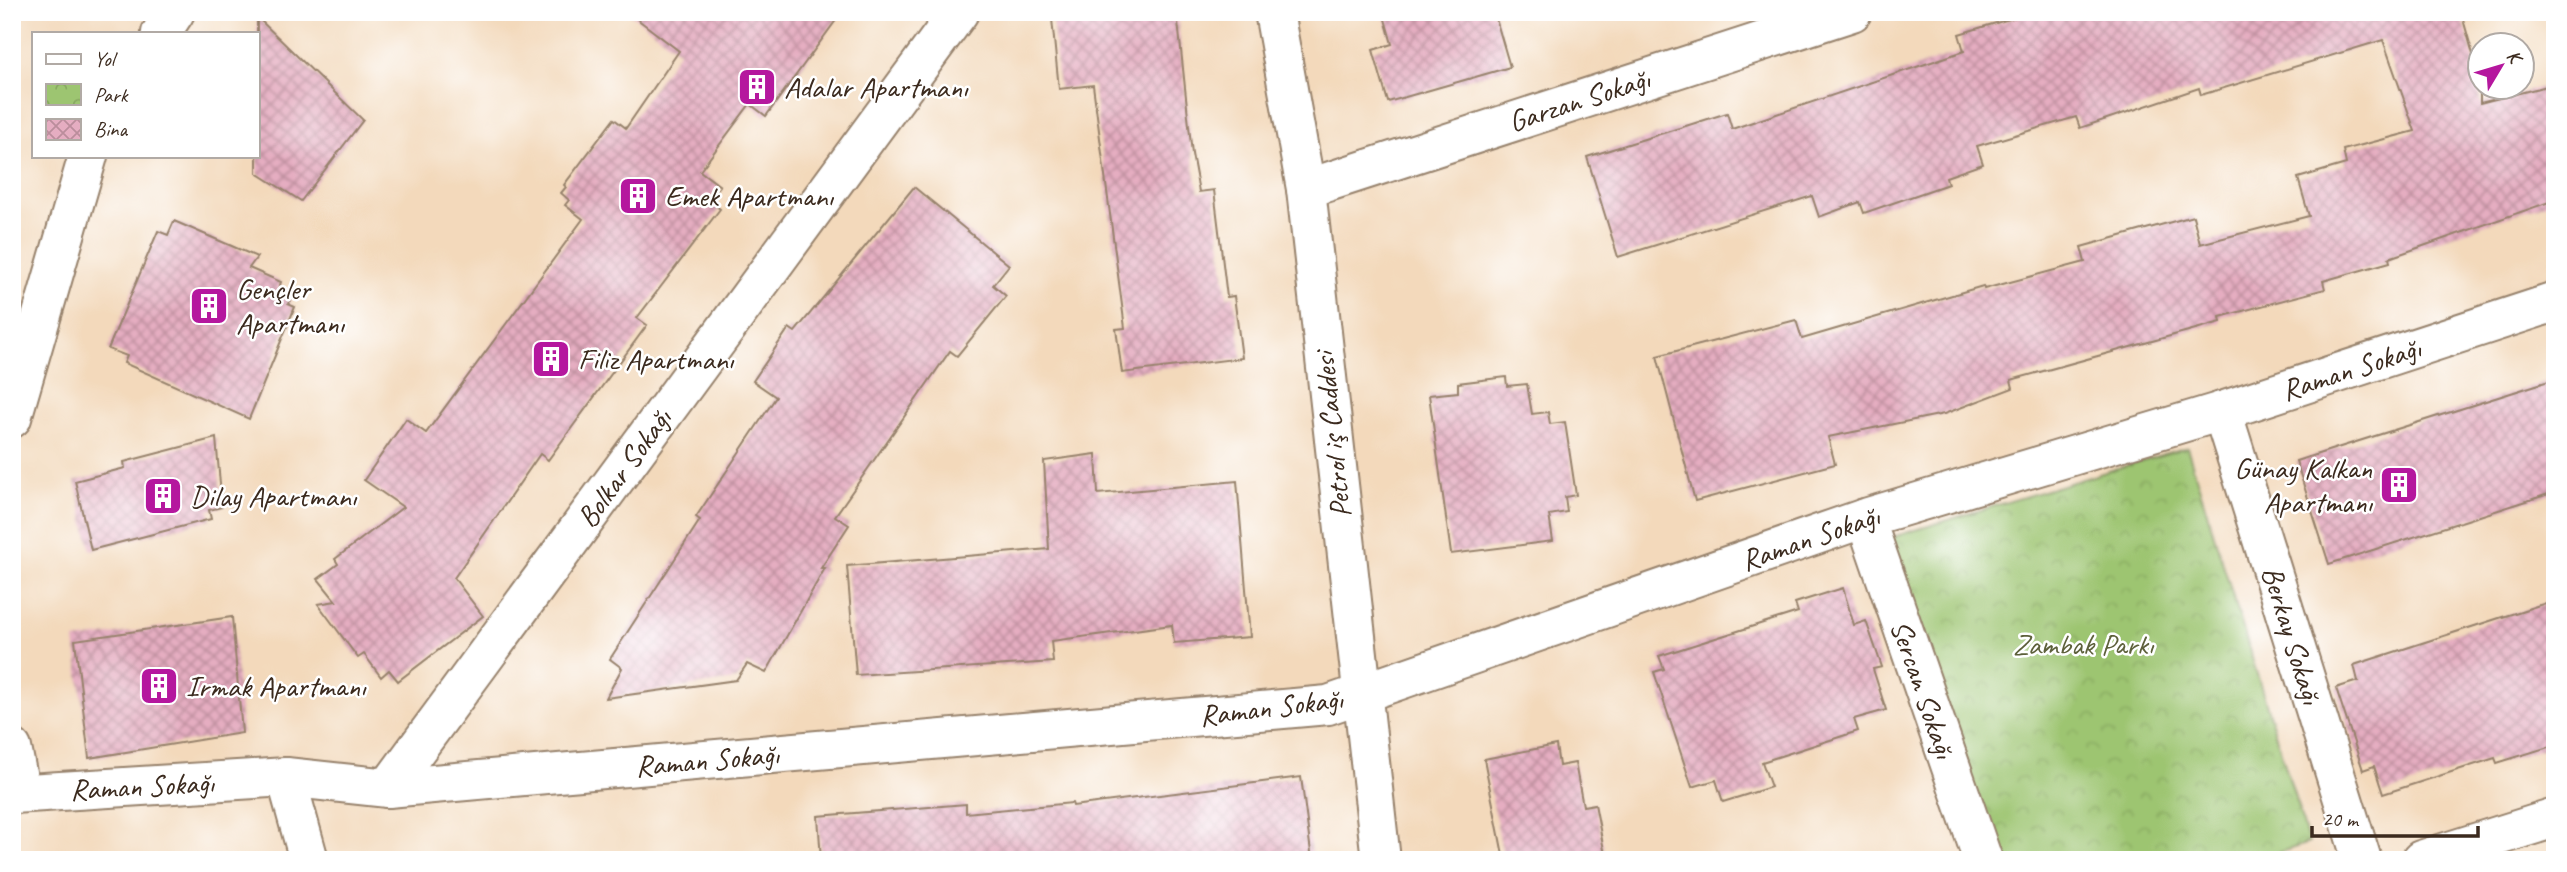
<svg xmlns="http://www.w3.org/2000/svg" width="2567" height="872" font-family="Caveat,sans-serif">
	<defs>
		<pattern id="park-crowns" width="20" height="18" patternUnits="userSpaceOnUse" patternTransform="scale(1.75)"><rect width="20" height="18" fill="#9dc571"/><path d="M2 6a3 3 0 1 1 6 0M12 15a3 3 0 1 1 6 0" fill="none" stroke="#88a961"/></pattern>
		<pattern id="building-cross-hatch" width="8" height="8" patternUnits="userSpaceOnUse" patternTransform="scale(1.75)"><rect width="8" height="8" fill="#e5adc1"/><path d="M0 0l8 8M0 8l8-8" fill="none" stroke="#bb8d9c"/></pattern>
	</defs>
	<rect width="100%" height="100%" fill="#fff"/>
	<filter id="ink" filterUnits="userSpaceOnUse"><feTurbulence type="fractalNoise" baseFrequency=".0143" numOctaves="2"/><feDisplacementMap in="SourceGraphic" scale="14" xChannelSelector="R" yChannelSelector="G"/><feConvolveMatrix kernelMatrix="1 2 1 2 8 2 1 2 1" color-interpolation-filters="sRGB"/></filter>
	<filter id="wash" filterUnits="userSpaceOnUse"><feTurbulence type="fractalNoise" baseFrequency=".00686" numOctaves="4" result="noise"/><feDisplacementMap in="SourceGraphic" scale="28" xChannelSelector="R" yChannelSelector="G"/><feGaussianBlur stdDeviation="1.57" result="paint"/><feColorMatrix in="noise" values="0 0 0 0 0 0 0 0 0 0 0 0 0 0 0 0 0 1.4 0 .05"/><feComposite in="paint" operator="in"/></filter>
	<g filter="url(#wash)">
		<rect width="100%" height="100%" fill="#f3d9bb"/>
		<path fill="url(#park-crowns)" stroke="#6c7848" stroke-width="2" d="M2187,447L2309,843L2255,860H1990L1883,540Z"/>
		<g id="blocks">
			<g fill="url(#building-cross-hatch)">
				<path d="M628,12H842L766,116L750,104L700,171L720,186L709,200L720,209L637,318L647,325L548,460L540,454L454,578L483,616L398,681L389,670L381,677L364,654L358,658L318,604L336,601L318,579L338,564L335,559L403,507L364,480L406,419L426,433L583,219L565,205L569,200L561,193L566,187L564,185L614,119L626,128L679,51Z"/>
				<path d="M1072,12H1177L1192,154L1199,192L1214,190L1227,297L1234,296L1242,358L1122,373L1116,329L1125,328L1093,85L1059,89L1052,19L1073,17Z"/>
				<path d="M1383,12H1494L1510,67L1388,102L1373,50L1392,44Z"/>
				<path d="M2033,12H2461L2480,79V103L2555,84V200L2389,258L2390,262L2323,281L2325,289L2220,317L2221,322L2011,380L2013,388L1944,414L1828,437L1835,464L1695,501L1657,356L1796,320L1802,339L1983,286L1984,289L2085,262L2081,247L2193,216L2200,244L2309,216L2298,178L2346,164L2343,150L2415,131L2383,40L2201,95L2199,88L2080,128L2076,117L1977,146L1983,164L1946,177L1948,184L1864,213L1860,202L1819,217L1812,196L1618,257L1587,157L1727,113L1732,129L1964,51L1959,34Z"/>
				<path d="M257,17L363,120L301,201L257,173Z"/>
				<path d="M914,187L1009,265L993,285L1006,296L957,356L950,351L835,516L849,525L821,568H825L766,673L747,664L736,680L606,698L622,668L610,659L700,520L696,517L776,397L753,381L789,328L795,332Z"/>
				<path d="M174,221L257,257L249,268L281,282L278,291L292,297L288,304L295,307L249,419L124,363L127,356L108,349L158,231L168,235Z"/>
				<path d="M1506,377L1507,386L1527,384L1532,414L1548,412L1550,424L1565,422L1576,495L1565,497L1567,512L1549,515L1553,541L1451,554L1429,395L1458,392V383Z"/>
				<path d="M2555,379V492L2329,564L2296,461Z"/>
				<path d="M216,438L222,507L209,510L211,519L91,550L75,481L125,468L124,462Z"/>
				<path d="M1096,454L1098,494L1237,481L1250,637L1174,643L1172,625L1051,641L1053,662L856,675L847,566L1049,549L1044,461Z"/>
				<path d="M1843,588L1854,625L1866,621L1882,667L1873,669L1886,710L1854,719L1858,731L1762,762L1771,787L1723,802L1716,780L1692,787L1654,672L1664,669L1659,656L1798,612L1795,603Z"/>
				<path d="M2555,600V745L2497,763L2495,758L2383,794L2374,766L2363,770L2336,688L2358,681L2354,665Z"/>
				<path d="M232,617L242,733L89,758L75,640Z"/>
				<path d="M1556,745L1559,766L1575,763L1583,806L1595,804L1606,860H1504L1484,759Z"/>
				<path d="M1301,777L1312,860H821L818,816L966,804V813L1072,803L1073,806Z"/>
			</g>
		</g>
	</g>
	<g filter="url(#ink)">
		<use href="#blocks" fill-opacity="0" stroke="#97826c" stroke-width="2"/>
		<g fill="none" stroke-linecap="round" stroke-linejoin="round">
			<g stroke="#97826c" stroke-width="42">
				<g id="minor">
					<path d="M161,33L175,12"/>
					<path d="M1306,189L1852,12"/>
					<path d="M2222,411L2362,860"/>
					<path d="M12,418L88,156"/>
					<path d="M1865,518L1983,860"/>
					<path d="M12,748L21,793"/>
					<path d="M286,777L309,860"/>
					<path d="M388,788L959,12"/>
					<path d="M12,794L286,777L388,788L1328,705L1865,518L2222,411L2555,302"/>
					<path d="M2421,860L2555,818"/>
				</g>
			</g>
			<g stroke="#97826c" stroke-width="42">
				<path id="tertiary" d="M1274,12L1306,189L1381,860"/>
			</g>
			<use href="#minor" stroke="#fff" stroke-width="38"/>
			<use href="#tertiary" stroke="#fff" stroke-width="38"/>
		</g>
	</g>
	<defs>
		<g id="building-square" transform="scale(2.0125)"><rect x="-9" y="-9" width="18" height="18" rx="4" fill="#b5179e" stroke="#fff"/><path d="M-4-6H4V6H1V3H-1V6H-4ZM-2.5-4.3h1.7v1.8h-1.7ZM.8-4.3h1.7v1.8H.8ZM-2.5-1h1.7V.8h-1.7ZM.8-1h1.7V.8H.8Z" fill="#fff"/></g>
	</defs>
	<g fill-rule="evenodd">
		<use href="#building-square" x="757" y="87"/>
		<use href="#building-square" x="638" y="196"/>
		<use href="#building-square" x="209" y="306"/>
		<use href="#building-square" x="551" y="359"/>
		<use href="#building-square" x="2399" y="485"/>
		<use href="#building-square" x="163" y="496"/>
		<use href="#building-square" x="159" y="686"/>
	</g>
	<g text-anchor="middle" stroke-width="5" stroke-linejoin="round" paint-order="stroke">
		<g font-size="30" fill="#3b2a1e" stroke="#fff" text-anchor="start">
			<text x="784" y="97">Adalar Apartmanı</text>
			<text x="665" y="206">Emek Apartmanı</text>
			<text x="236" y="299">Gençler<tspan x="236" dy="34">Apartmanı</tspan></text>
			<text x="578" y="369">Filiz Apartmanı</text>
			<text x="2372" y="478" text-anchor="end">Günay Kalkan<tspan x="2372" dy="34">Apartmanı</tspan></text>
			<text x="190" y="506">Dilay Apartmanı</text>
			<text x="186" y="696">Irmak Apartmanı</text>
		</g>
		<g font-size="30" fill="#3b2a1e" stroke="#fff">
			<text transform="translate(1579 100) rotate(-18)" y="10">Garzan Sokağı</text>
			<text transform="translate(2351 369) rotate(-18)" y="10">Raman Sokağı</text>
			<text transform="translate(1332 435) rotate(-96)" y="10">Petrol iş Caddesi</text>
			<text transform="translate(624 468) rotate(-54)" y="10">Bolkar Sokağı</text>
			<text transform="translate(1810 538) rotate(-19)" y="10">Raman Sokağı</text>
			<text transform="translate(2292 635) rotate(73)" y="10">Berkay Sokağı</text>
			<text transform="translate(1923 689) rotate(71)" y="10">Sercan Sokağı</text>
			<text transform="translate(1271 707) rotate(-7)" y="10">Raman Sokağı</text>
			<text transform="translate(707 760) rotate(-5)" y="10">Raman Sokağı</text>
			<text transform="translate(142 786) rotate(-3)" y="10">Raman Sokağı</text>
		</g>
		<g font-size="30" fill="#5d603b" stroke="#fff">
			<text x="2083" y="654">Zambak Parkı</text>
		</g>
	</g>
	<rect width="2567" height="872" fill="none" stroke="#fff" stroke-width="42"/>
	<rect x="32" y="32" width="228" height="126" fill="#ffffff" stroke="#b1aaa5" stroke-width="2"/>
	<rect x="46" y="54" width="35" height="10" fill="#ffffff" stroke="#b1aaa5" stroke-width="2"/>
	<text x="94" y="66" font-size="21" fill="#3b2a1e">Yol</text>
	<rect x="46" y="84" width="35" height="21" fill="url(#park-crowns)" stroke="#b1aaa5" stroke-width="2"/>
	<text x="94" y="102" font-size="21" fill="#3b2a1e">Park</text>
	<rect x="46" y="119" width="35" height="21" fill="url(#building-cross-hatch)" stroke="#b1aaa5" stroke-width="2"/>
	<text x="94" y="136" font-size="21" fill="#3b2a1e">Bina</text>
	<g transform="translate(2501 66) rotate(52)"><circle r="33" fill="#ffffff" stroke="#b1aaa5" stroke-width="2"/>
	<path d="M0-5L12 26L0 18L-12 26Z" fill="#b5179e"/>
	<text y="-10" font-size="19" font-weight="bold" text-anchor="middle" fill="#3b2a1e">K</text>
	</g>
	<path d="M2312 826v10h166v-10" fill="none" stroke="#3b2a1e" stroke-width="3.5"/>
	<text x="2322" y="826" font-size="21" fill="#3b2a1e" stroke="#ffffff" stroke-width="5" paint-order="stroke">20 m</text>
</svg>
